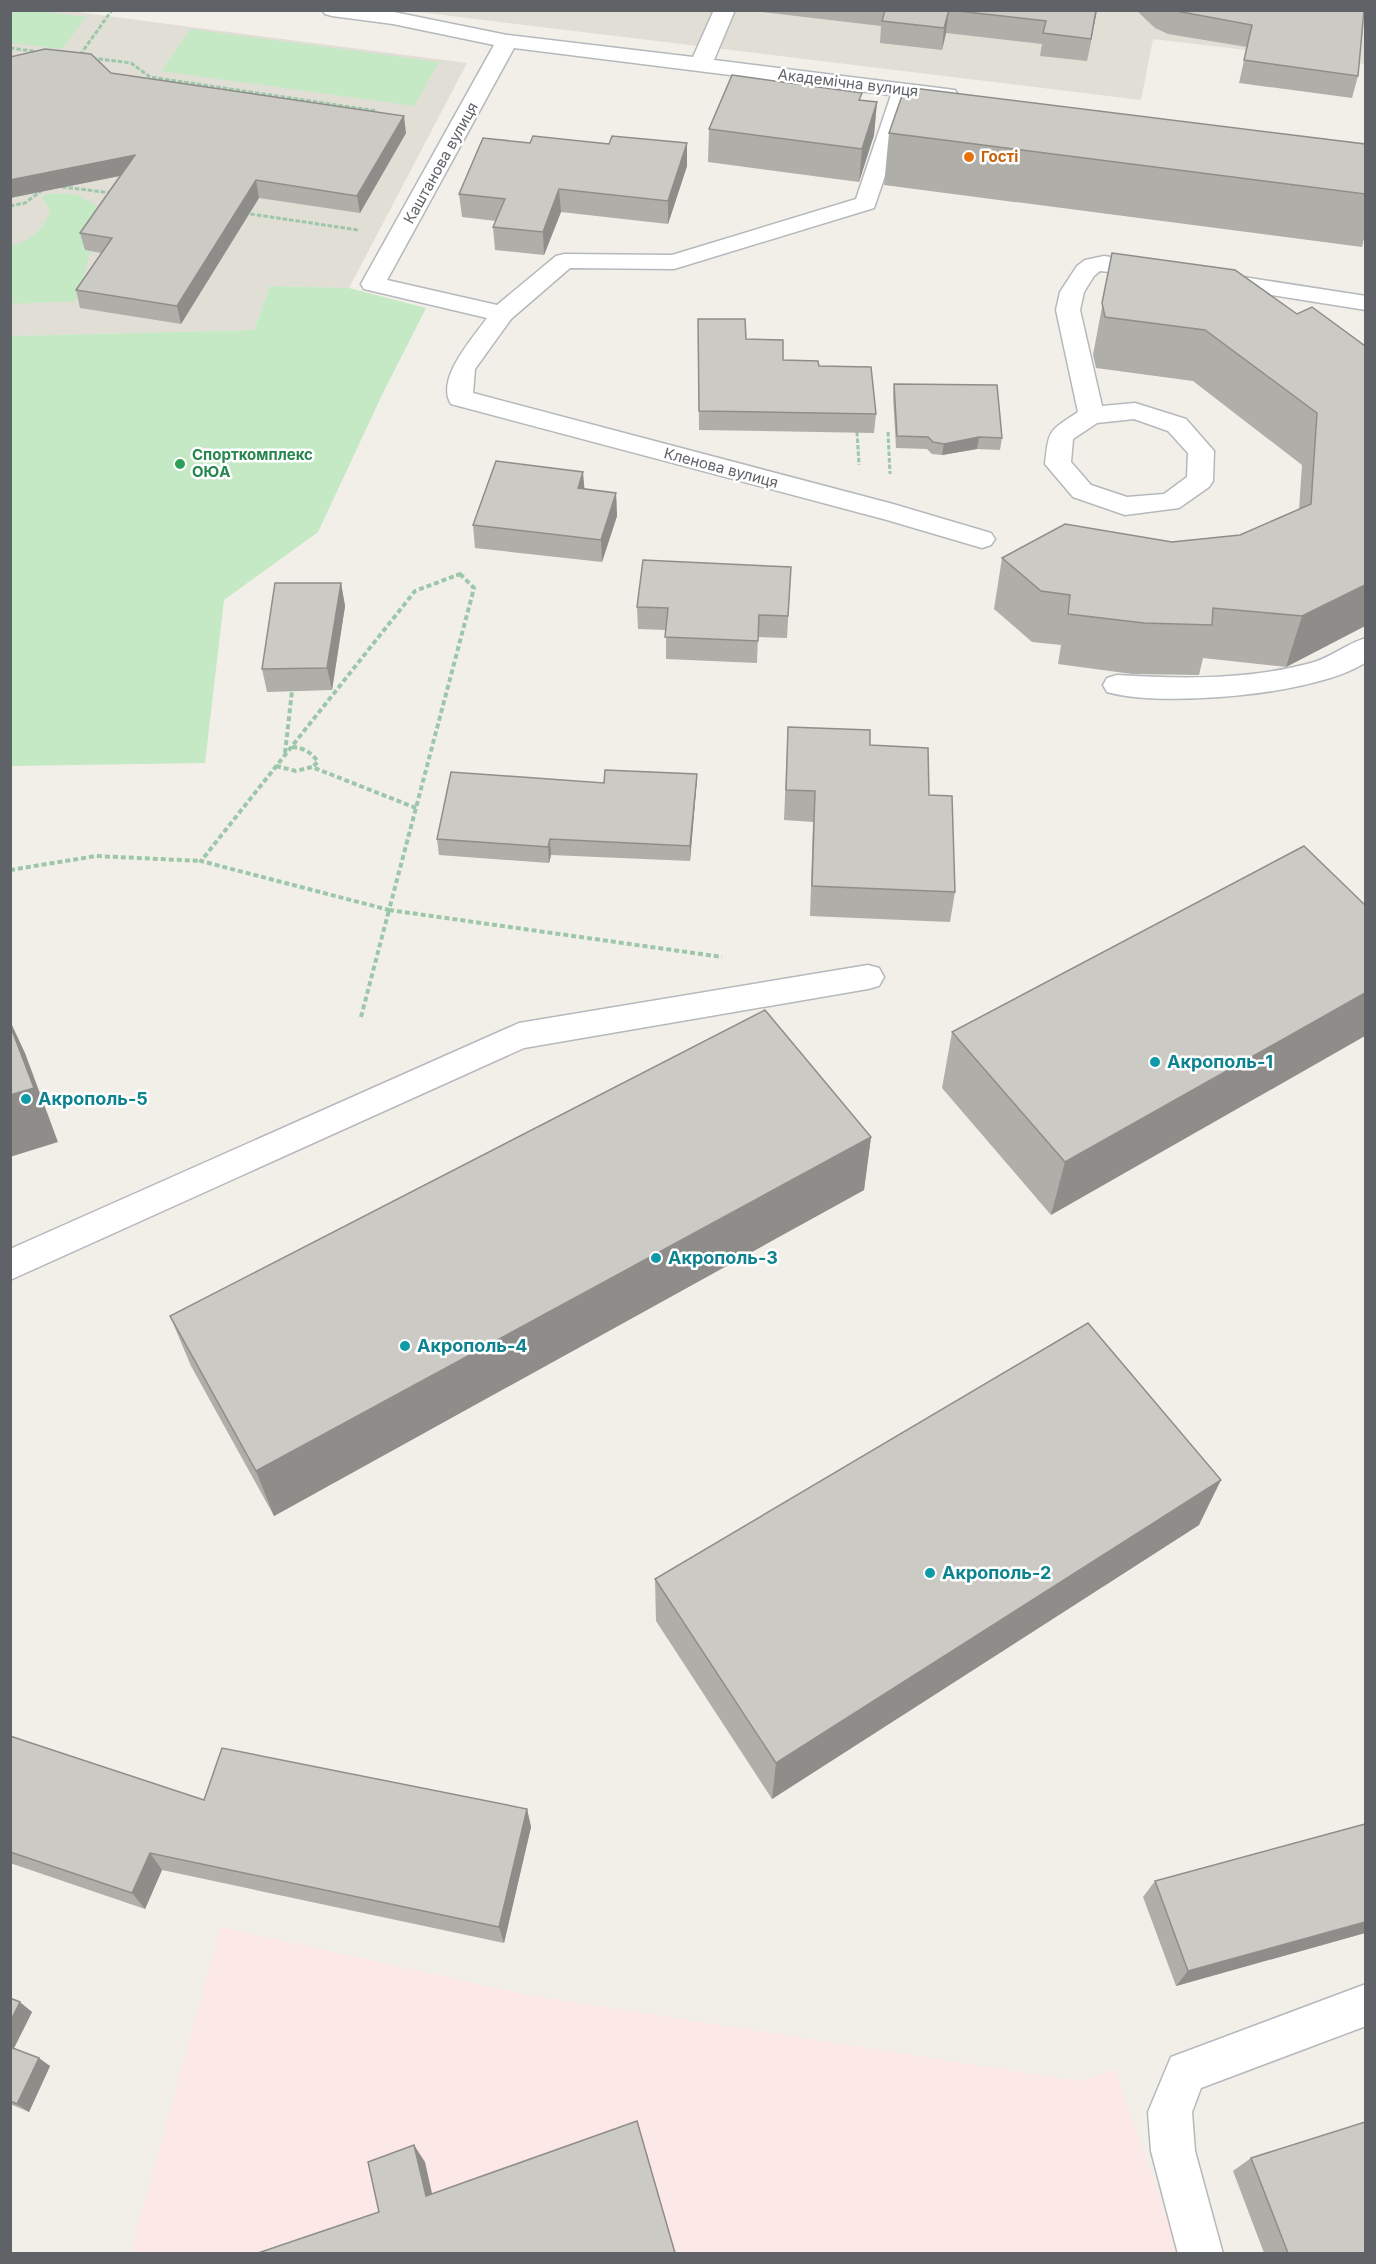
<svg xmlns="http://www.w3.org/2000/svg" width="1376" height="2264" font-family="Inter,sans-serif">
	<rect width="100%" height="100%" fill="#f1efe8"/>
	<g fill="#e1ded6">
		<path d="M402,10L1365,11V64L1153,39L1141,100Z"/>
		<path d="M10,11H69L467,63L349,288L270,286L254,330L11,336Z"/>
	</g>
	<path fill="#fce8e6" d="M221,1927L523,1994L1079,2081L1115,2069L1179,2253L130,2254Z"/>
	<g fill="#c5e8c5">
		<path d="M11,10L38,11L86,17L62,49L11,43Z"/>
		<path d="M191,29L439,62L414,106L161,71Z"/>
		<path d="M62,193L77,195L99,207L101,217L76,301L11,304L10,246C31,240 43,232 50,210L42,197L48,194Z"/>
		<path d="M270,286L349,288L426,308L381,397L318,532L224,600L205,763L11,766V336L254,330Z"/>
	</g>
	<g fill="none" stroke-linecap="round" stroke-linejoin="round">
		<g stroke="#b5b8bc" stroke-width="3">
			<g id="minor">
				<path d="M322,10H384L507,35L693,57L714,10H735L714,60L955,90L958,95L955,100L947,102L912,97L874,208L674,269L570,268L511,319L475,369L473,393L893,504L991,533L995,539L991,545L982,548L887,520L451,404C435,379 473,338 487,318L364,289L361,284L494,45L393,24L332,16L325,14ZM514,48L891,95L856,199L672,255L564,254L556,256L497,305L387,280Z"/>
				<path d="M1104,256L1163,265L1167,270L1163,275L1155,277L1100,271L1094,276L1084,292L1080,310L1102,406L1135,403L1186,419L1214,451L1213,481L1209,487L1179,508L1125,515L1073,497L1045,464C1049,429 1048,432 1078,412L1056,310L1060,292L1077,266L1085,260ZM1134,419L1168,431L1188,453L1187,477L1164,494L1127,497L1091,485L1071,462L1073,439L1097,423Z"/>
				<path d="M1211,272L1366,296V310L1203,284L1199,279L1203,274Z"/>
				<path d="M1366,638V662C1318,695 1162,708 1107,692L1103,685L1107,678L1117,675C1182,679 1248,680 1311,663C1332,657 1346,644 1366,638Z"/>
				<path d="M868,965L879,968L884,977L879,986L868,989L524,1048L10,1280V1249L519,1023Z"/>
				<path d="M1366,1984V2026L1201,2088L1192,2112L1195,2151L1223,2254H1178L1151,2151L1148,2112L1171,2057Z"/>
			</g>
		</g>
		<g stroke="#9cc7a9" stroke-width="3" stroke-dasharray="4.5 2" stroke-linecap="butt">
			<path d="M10,48L40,52"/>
			<path d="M80,55L112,10"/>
			<path d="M92,58L131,63L150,77L377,111"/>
			<path d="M62,187L112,193"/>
			<path d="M10,206L25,203L41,191"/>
			<path d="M244,213L358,230"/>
			<path d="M857,432L859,465"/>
			<path d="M888,432L890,474"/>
			<path d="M456,575H461"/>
		</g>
		<g stroke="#9cc7a9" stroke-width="4" stroke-dasharray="5 3" stroke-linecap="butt">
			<path d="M460,574L474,588L389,910L201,861L415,591Z"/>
			<path d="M292,747C304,748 311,752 318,762L312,767"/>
			<path d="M285,753L292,691"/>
			<path d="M276,766L296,771L312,767L416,808"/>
			<path d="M10,870L96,856L201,861"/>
			<path d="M389,910L722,957"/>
			<path d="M361,1017L389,910"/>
		</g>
		<use href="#minor" fill="#fff" fill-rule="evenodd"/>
	</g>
	<g fill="#afaea9">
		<path d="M745,10H1097L1087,61L1040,56L1042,44L946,33L942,50L880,43L881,26Z"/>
		<path d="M1136,10H1364L1358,76L1352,98L1239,83L1247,47L1168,34L1155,28Z"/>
		<path d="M10,57L111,73L406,133L360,213L259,198L181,324L80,308L76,290L101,253L85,250L80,233L120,176L10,198Z"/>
		<path d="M861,100L877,102L874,135L859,182L708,162L709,129Z"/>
		<path d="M889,133L1365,144V234L1362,247L884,185Z"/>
		<path d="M687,166L668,224L561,212L544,255L495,250L493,227L496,221L462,217L459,194Z"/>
		<path d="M1112,253L1297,314L1365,626L1286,667L1203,658L1199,675L1132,674L1058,664L1061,645L1032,642L994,609L1002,558L1240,535L1299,510L1302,465L1193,381L1096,368L1093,355Z"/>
		<path d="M698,319L746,339L783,360L819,366L876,414L874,433L699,430Z"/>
		<path d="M894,384L1002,438L1000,450L977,449L942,455L932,454L927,449L896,448L893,396Z"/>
		<path d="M616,493L617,516L602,562L475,548L473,525Z"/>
		<path d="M791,567L787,638L758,637L757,663L666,659V630L638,629L637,607Z"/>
		<path d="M341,583L345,606L332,690L267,692L262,669Z"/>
		<path d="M788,727L870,745L929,795L955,892L950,922L810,916L813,822L784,820Z"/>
		<path d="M697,774L696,790L690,861L551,855L549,863L439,855L437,839L604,783Z"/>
		<path d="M1304,846L1051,1215L942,1088L952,1032Z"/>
		<path d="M871,1137L864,1190L274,1516L191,1366L170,1316Z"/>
		<path d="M1199,1525L772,1799L656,1621L655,1579Z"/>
		<path d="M10,1736L204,1800L527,1809L531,1827L504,1943L162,1870L145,1909L10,1863Z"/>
		<path d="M1365,1824V1933L1176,1986L1143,1897L1155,1881Z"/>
		<path d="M10,1998L32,2012L14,2048L50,2066L29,2112L10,2104Z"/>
		<path d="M1251,2158L1365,2253H1264L1233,2171Z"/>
	</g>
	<g fill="#8f8d8a">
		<path d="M949,10L946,33L942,50L944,28Z"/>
		<path d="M1096,10H1097L1087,61L1091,39Z"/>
		<path d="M877,102L874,135L859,182L862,149Z"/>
		<path d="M404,116L406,133L360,213L357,196Z"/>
		<path d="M687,143V166L668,224V201Z"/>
		<path d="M135,155L139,172L10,198V180Z"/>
		<path d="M256,180L259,198L181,324L177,306Z"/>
		<path d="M559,189L561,212L544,255L543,232Z"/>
		<path d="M979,437L977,449L942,455L944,444Z"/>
		<path d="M583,472L585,495L578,488Z"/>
		<path d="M616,493L617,516L602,562L601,540Z"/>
		<path d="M341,583L345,606L332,690L327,668Z"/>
		<path d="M1365,585V626L1286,667L1302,616Z"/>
		<path d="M697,774L696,790L690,861V846Z"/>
		<path d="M550,839L551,855L549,863L548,847Z"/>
		<path d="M1365,993V1036L1051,1215L1065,1162Z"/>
		<path d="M10,1021L25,1053L58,1142L10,1157Z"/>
		<path d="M871,1137L864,1190L274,1516L256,1471Z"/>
		<path d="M1221,1480L1199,1525L772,1799L776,1763Z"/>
		<path d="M527,1809L531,1827L504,1943L499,1927Z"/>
		<path d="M150,1853L162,1870L145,1909L132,1893Z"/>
		<path d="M1365,1922V1933L1176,1986L1188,1971Z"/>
		<path d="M20,2002L32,2012L12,2052L10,2051V2022Z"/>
		<path d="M39,2058L50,2066L29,2112L17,2104Z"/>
		<path d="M414,2145L425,2162L436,2211L426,2196Z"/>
	</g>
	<g fill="#cccac5" stroke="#8f8d8a" stroke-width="1.5">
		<path d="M885,10H949L944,28L882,21Z"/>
		<path d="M949,10H1096L1091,39L1043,33L1046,21Z"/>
		<path d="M1171,10H1364L1358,76L1244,60L1252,25Z"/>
		<path d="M45,49L91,54L111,73L404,116L357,196L256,180L177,306L76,290L112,238L80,233L135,155L10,180V57Z"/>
		<path d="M732,75L862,93L859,100L877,102L862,149L709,129Z"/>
		<path d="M905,87L1365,144V194L889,133Z"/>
		<path d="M533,136L609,144L612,136L687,143L668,201L559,189L543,232L493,227L505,199L459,194L483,138L530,143Z"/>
		<path d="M1112,253L1235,270L1297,314L1312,307L1365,346V585L1302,616L1213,608L1212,625L1144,623L1068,614L1070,595L1041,591L1002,558L1065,524L1172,542L1240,535L1311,504L1317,413L1205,330L1105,317L1102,303Z"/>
		<path d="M698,319H745L746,339L783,340V360L818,361L819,366L871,367L876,414L699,411Z"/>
		<path d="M894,384L997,385L1002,438L979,437L944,444L933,442L928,437L897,436Z"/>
		<path d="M496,461L583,472L578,488L616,493L601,540L473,525Z"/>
		<path d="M643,560L791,567L788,616L759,615L758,641L665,637L668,608L637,607Z"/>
		<path d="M275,583H341L327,668L262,669Z"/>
		<path d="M788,727L870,730V745L928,748L929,795L952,796L955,892L812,886L815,791L786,790Z"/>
		<path d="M605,770L697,774L690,846L550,839L548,847L437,839L451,772L604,783Z"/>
		<path d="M1304,846L1365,905V993L1065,1162L952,1032Z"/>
		<path d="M765,1010L871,1137L256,1471L170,1316Z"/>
		<path d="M10,1025L34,1088L10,1095Z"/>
		<path d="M1088,1323L1221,1480L776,1763L655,1579Z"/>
		<path d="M10,1736L204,1800L222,1748L527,1809L499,1927L150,1853L132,1893L10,1852Z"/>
		<path d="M1365,1824V1922L1188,1971L1155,1881Z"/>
		<path d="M10,1998L20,2002L10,2022Z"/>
		<path d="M10,2047L39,2058L17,2104L10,2101Z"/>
		<path d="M637,2121L675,2253H258L379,2212L368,2162L414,2145L426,2196Z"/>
		<path d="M1365,2122V2253H1288L1251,2158Z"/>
	</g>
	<circle fill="#e8710a" stroke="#fff" stroke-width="2" cx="969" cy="157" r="6"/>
	<circle fill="#2e9e5b" stroke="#fff" stroke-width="2" cx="180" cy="464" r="6"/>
	<g fill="#0f9aa8" stroke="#fff" stroke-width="2">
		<circle cx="1155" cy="1062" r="6"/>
		<circle cx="26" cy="1099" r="6"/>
		<circle cx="656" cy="1258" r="6"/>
		<circle cx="405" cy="1346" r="6"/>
		<circle cx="930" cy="1573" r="6"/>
	</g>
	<g text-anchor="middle" stroke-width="5" stroke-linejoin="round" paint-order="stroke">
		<g font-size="15" fill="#5f6368" stroke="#fff">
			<text transform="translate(848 83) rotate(7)" y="5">Академічна вулиця</text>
			<text transform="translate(441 163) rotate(-61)" y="5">Каштанова вулиця</text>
			<text transform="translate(721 468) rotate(15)" y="5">Кленова вулиця</text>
		</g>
		<g font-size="15" font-weight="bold" fill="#c56008" stroke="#fff" text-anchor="start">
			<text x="981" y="162">Гості</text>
		</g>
		<g font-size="15" font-weight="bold" fill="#27864d" stroke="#fff" text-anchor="start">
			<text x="192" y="460">Спорткомплекс<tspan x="192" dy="17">ОЮА</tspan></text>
		</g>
		<g font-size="18" font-weight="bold" fill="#0d838f" stroke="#fff" text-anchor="start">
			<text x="1167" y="1068">Акрополь-1</text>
			<text x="38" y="1105">Акрополь-5</text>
			<text x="668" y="1264">Акрополь-3</text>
			<text x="417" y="1352">Акрополь-4</text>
			<text x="942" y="1579">Акрополь-2</text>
		</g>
	</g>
	<rect width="1376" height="2264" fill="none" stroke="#5f6368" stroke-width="24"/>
</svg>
